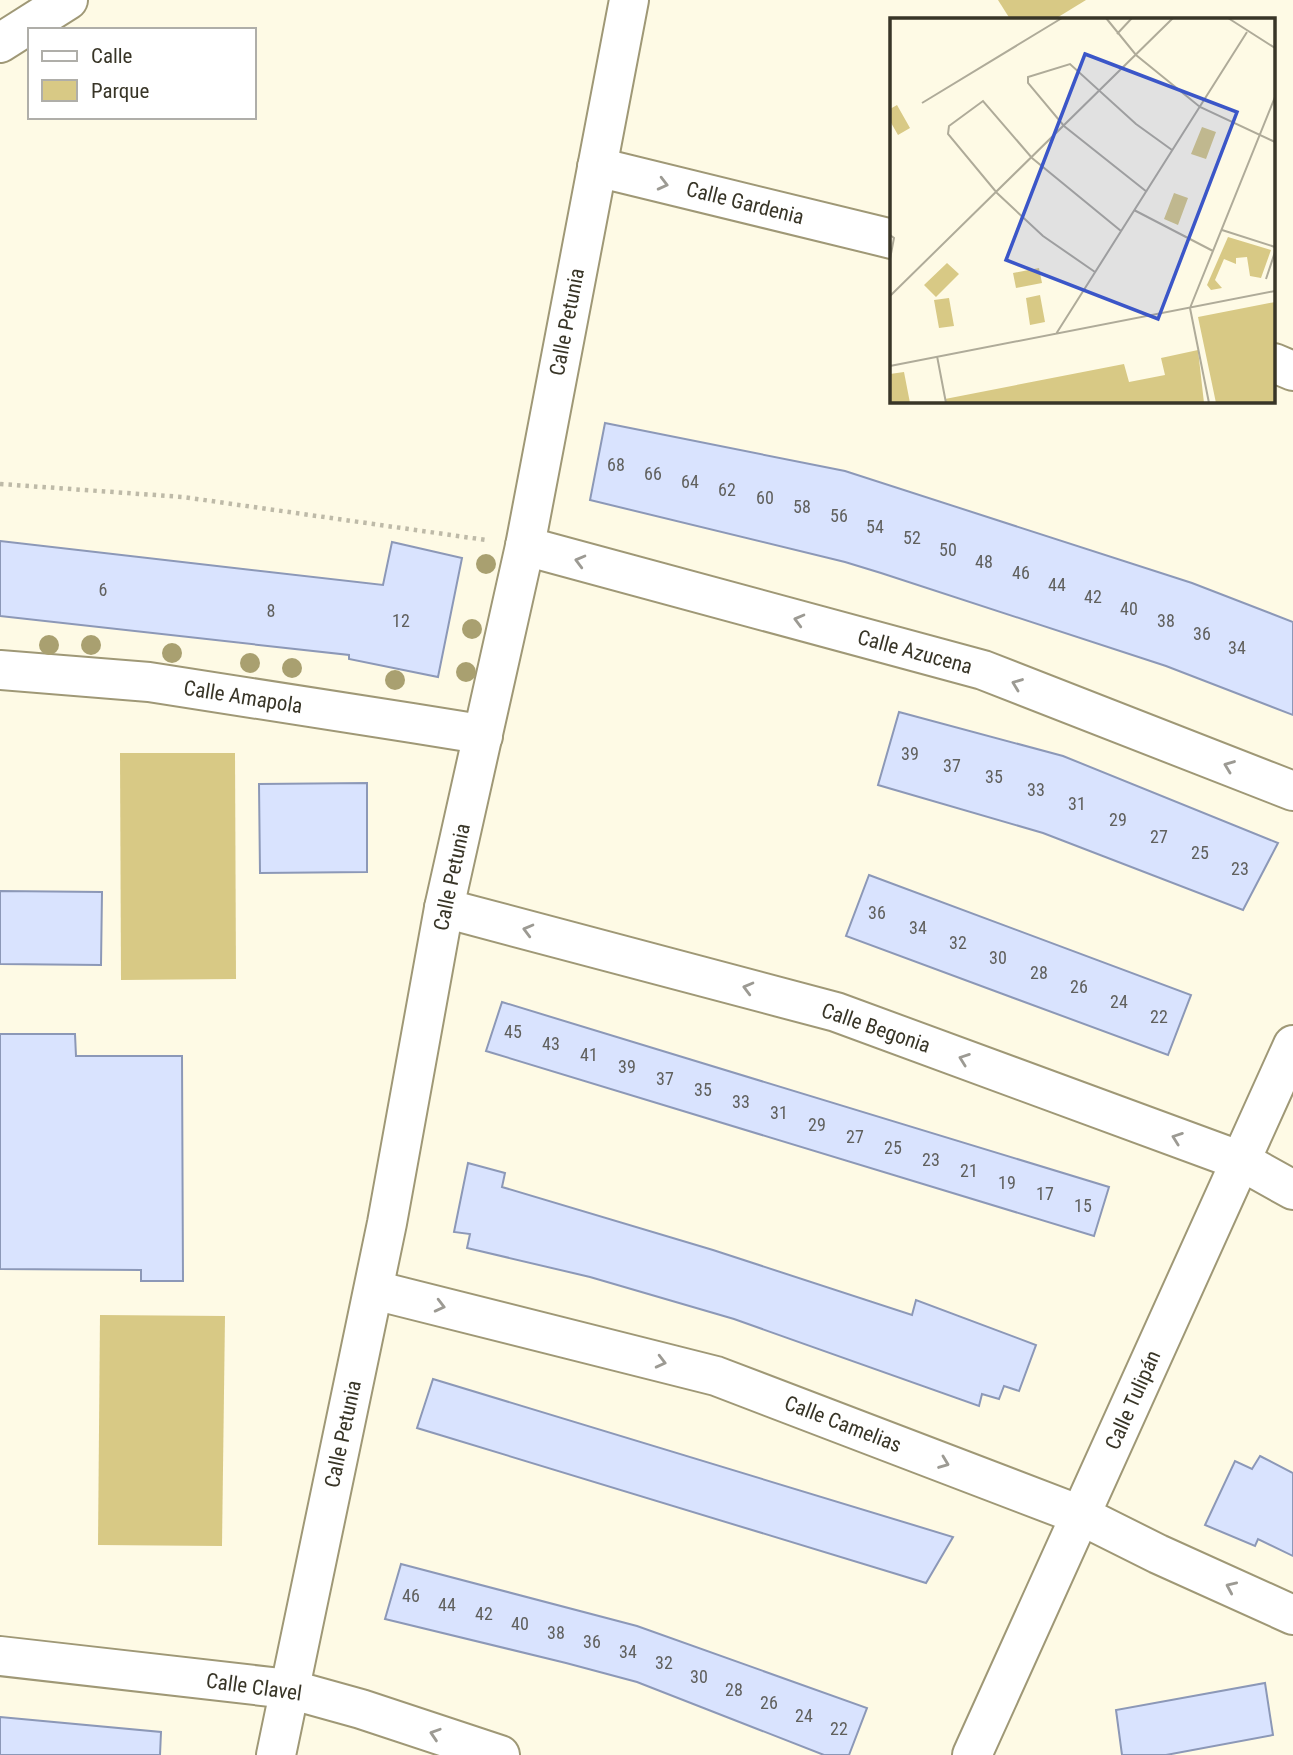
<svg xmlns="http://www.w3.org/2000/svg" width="1293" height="1755" font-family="'Roboto Condensed',sans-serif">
	<rect width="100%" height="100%" fill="#fefae5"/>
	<g fill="#d8c985">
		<path d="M998,0H1086L1055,19H1010Z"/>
		<path d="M120,753H235L236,979L121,980Z"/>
		<path d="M100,1315L225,1316L222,1546L98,1545Z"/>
	</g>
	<g fill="#d9e3fe" stroke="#8c98b7" stroke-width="2">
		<path d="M605,423L845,471L1192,583L1293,622V715L1166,666L881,573L845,562L590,500Z"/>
		<path d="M0,541L383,585L392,542L462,558L438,677L349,659V655L0,616Z"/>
		<path d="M899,712L1063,756L1278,843L1243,910L1043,833L878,785Z"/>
		<path d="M367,783V872L260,873L259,784Z"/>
		<path d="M869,875L1191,995L1168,1055L846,936Z"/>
		<path d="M0,891L102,892L101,965L0,964Z"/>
		<path d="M502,1002L1109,1187L1094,1236L486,1051Z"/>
		<path d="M0,1034H75L76,1056H182L183,1281H141V1270L0,1269Z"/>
		<path d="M468,1163L505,1173L502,1187L713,1250L912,1315L916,1300L1036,1345L1019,1391L1004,1386L999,1399L982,1394L979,1406L734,1319L590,1277L467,1248L470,1234L454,1232Z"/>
		<path d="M433,1379L953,1537L926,1583L417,1428Z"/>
		<path d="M1260,1456L1293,1473V1556L1258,1539L1255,1546L1205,1525L1235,1461L1252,1469Z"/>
		<path d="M401,1564L637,1626L867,1708L849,1755H824L637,1682L566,1663L385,1619Z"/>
		<path d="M1265,1683L1273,1735L1166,1755H1122L1116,1710Z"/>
		<path d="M0,1717L161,1732L160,1755H0Z"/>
	</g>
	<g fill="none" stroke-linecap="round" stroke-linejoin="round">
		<g stroke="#9f9876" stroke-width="42">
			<g id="minor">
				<path d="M0,43L68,0"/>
				<path d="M597,167L892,239"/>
				<path d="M1274,363L1293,371"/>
				<path d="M525,546L983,670L1293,791"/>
				<path d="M0,670L149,682L412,723L468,732L483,736"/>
				<path d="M444,908L836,1012L1241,1161L1293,1190"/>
				<path d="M374,1290L716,1376L1080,1515L1158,1554L1293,1615"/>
				<path d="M0,1656L289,1689L361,1709L500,1755"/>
				<path d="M276,1755L387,1223L444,908L525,546L629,0"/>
				<path d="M972,1755L1293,1045"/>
			</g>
		</g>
		<path stroke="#bebaa8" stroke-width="4.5" stroke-dasharray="3.5 5" stroke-linecap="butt" d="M0,484L183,497L486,540"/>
		<use href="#minor" stroke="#fff" stroke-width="38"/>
	</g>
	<g fill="#a9a070">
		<circle cx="486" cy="564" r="10"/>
		<circle cx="472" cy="629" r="10"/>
		<circle cx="49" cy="645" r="10"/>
		<circle cx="91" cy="645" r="10"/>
		<circle cx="172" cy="653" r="10"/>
		<circle cx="250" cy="663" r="10"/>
		<circle cx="292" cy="668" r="10"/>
		<circle cx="466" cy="672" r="10"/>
		<circle cx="395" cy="680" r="10"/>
	</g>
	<defs><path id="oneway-chevron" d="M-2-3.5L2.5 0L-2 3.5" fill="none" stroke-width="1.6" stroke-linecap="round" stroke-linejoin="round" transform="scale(1.75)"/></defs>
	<g stroke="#9c9a93">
		<use href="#oneway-chevron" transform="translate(663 184) rotate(14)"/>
		<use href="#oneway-chevron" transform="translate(580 561) rotate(-165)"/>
		<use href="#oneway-chevron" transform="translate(799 620) rotate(-165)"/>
		<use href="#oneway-chevron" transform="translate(1017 684) rotate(-159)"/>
		<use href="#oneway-chevron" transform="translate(1229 766) rotate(-159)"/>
		<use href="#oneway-chevron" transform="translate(528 930) rotate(-165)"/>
		<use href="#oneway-chevron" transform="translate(748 988) rotate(-165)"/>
		<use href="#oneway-chevron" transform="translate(964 1059) rotate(-160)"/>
		<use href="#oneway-chevron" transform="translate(1177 1138) rotate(-160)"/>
		<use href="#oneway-chevron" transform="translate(440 1306) rotate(14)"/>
		<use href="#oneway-chevron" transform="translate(661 1362) rotate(14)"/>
		<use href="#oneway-chevron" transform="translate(944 1463) rotate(21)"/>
		<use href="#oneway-chevron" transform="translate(1231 1587) rotate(-156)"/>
		<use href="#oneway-chevron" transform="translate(435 1734) rotate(-162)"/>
	</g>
	<g text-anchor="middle" stroke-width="5" stroke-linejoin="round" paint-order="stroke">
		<g font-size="18" fill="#60605d">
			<text x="616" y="471">68</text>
			<text x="653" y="480">66</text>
			<text x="690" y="488">64</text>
			<text x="727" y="496">62</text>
			<text x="765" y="504">60</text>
			<text x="802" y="513">58</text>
			<text x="839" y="522">56</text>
			<text x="875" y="533">54</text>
			<text x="912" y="544">52</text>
			<text x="948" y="556">50</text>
			<text x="984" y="568">48</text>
			<text x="1021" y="579">46</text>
			<text x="1057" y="591">44</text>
			<text x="103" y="596">6</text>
			<text x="1093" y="603">42</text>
			<text x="1129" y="615">40</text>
			<text x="271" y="617">8</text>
			<text x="401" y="627">12</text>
			<text x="1166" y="627">38</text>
			<text x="1202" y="640">36</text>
			<text x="1237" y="654">34</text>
			<text x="910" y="760">39</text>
			<text x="952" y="772">37</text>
			<text x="994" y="783">35</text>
			<text x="1036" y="796">33</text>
			<text x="1077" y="810">31</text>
			<text x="1118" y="826">29</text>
			<text x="1159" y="843">27</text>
			<text x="1200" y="859">25</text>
			<text x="1240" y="875">23</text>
			<text x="877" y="919">36</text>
			<text x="918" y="934">34</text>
			<text x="958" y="949">32</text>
			<text x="998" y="964">30</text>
			<text x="1039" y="979">28</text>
			<text x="1079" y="993">26</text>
			<text x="1119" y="1008">24</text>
			<text x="1159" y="1023">22</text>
			<text x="513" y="1038">45</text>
			<text x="551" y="1050">43</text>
			<text x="589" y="1061">41</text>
			<text x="627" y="1073">39</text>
			<text x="665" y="1085">37</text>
			<text x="703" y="1096">35</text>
			<text x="741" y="1108">33</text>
			<text x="779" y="1119">31</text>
			<text x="817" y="1131">29</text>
			<text x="855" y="1143">27</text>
			<text x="893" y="1154">25</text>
			<text x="931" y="1166">23</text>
			<text x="969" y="1177">21</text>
			<text x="1007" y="1189">19</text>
			<text x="1045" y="1200">17</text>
			<text x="1083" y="1212">15</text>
			<text x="411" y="1602">46</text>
			<text x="447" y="1611">44</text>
			<text x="484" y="1620">42</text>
			<text x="520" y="1630">40</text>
			<text x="556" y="1639">38</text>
			<text x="592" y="1648">36</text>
			<text x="628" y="1658">34</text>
			<text x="664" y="1669">32</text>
			<text x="699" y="1683">30</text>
			<text x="734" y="1696">28</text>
			<text x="769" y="1709">26</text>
			<text x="804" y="1722">24</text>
			<text x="839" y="1735">22</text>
		</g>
		<g font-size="21" fill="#383527" stroke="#fff">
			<text transform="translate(745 203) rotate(14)" y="7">Calle Gardenia</text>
			<text transform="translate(567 322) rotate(-79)" y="7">Calle Petunia</text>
			<text transform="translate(915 652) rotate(15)" y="7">Calle Azucena</text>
			<text transform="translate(243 697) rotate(9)" y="7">Calle Amapola</text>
			<text transform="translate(452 877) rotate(-78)" y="7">Calle Petunia</text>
			<text transform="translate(876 1028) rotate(19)" y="7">Calle Begonia</text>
			<text transform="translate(1133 1400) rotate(-66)" y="7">Calle Tulipán</text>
			<text transform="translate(843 1424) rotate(21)" y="7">Calle Camelias</text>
			<text transform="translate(343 1434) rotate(-78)" y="7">Calle Petunia</text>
			<text transform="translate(254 1687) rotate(8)" y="7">Calle Clavel</text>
		</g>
	</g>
	<g transform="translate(890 18)">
		<rect width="385" height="385" fill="#fefae5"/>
		<path d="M7,87L20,110L8,117L0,103V91ZM312,109L326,114L316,141L301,136ZM284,175L298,180L288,207L274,201ZM338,219L381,232L371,260L360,258L357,239L346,240V246L334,241L325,262L332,270L321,272L317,267ZM57,245L69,256L46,279L34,267ZM149,250L152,265L126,270L123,255ZM150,277L155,304L140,307L136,280ZM59,280L64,308L49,310L44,282ZM385,284V385H326L308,299ZM308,332L314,385H56L55,381L234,346L239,364L275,357L271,340ZM14,354L20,385H0V356Z" fill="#d8c985"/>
		<path fill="none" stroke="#afab99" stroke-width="2" d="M216,0L246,37L310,89L385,124M338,0L385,30M227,16L242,0M32,85L172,0M257,174L174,108L138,65V59L180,46L246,106L282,132M244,192L323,233M332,212L385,229M0,217L4,220L0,241M205,254L153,218L107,175L58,116L59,108L93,83L142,140L231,213M376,261L385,234M0,278L283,0M300,290L385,79M300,290L319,385M166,316L357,14M47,338L56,385M0,348L385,273"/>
		<path fill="#3b56c8" fill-opacity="0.15" stroke="#3b56c8" stroke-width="3.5" d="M195,36L347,94L268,301L116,242Z"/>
		<rect width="385" height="385" fill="none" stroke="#383527" stroke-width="3.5"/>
	</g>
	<rect x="28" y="28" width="228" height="91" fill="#ffffff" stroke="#afaea9" stroke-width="2"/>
	<rect x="42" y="51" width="35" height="10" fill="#ffffff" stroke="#afaea9" stroke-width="2"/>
	<text x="91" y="63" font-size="21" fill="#383527">Calle</text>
	<rect x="42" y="80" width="35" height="21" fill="#d8c985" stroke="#afaea9" stroke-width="2"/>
	<text x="91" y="98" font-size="21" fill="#383527">Parque</text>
</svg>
